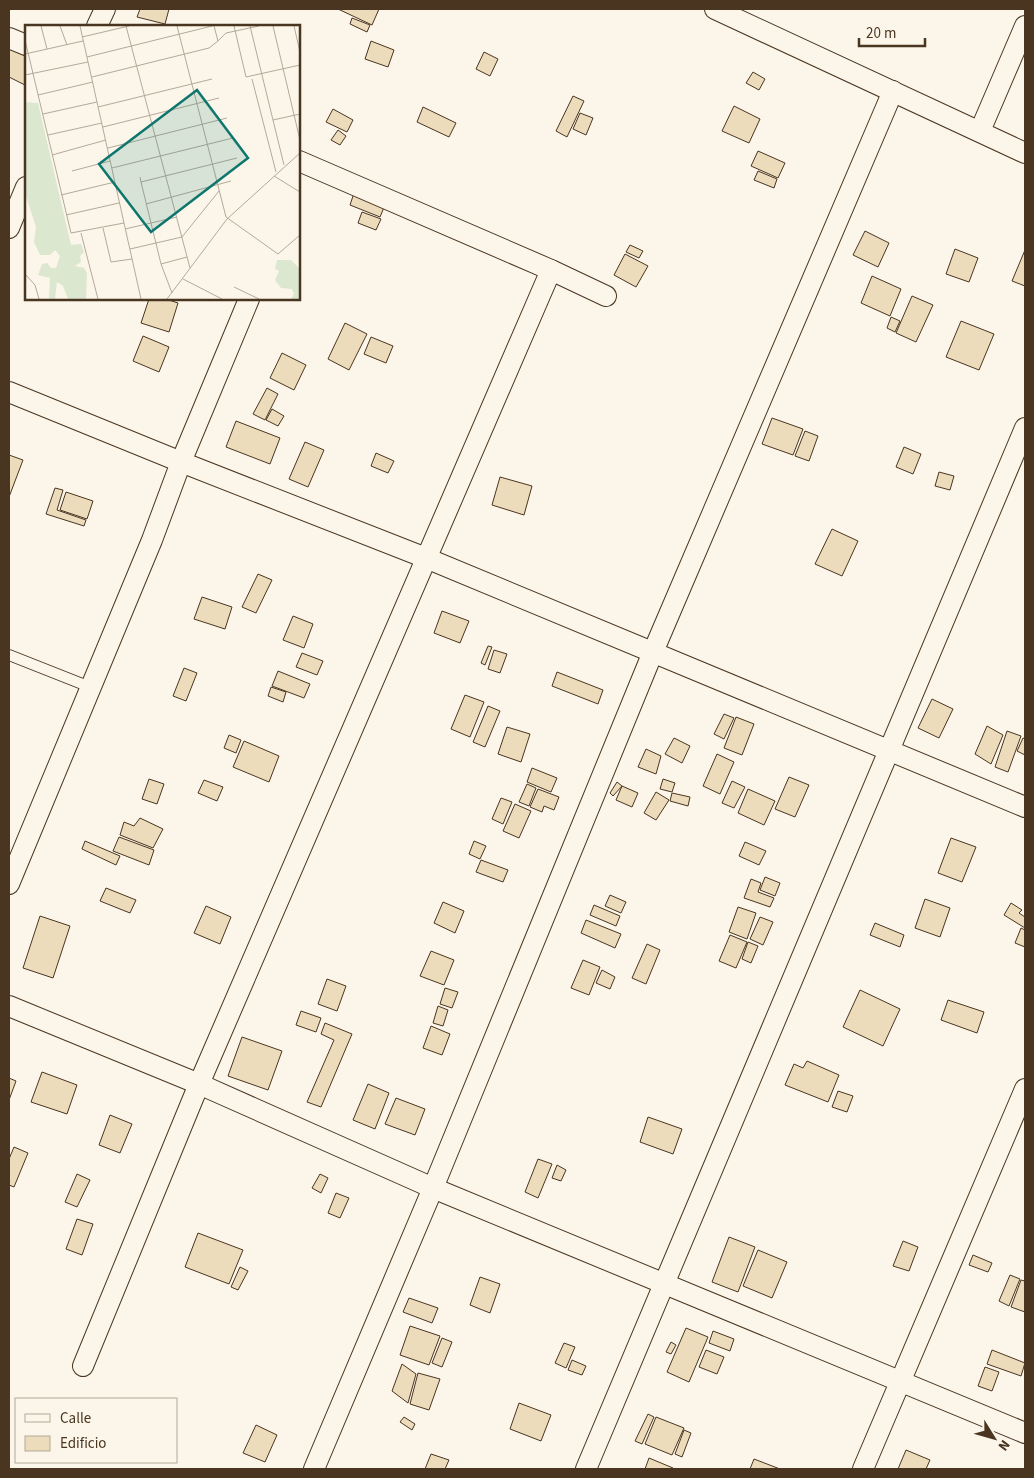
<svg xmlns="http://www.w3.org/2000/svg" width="1034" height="1478" font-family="'Source Sans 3',sans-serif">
	<rect width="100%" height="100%" fill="#fbf6e9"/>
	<g fill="#ecdcbc" stroke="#4a3520">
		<path d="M140,9H169L165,24L137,17Z"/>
		<path d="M338,9H379L372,25Z"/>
		<path d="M352,18L370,25L367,32L350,24Z"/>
		<path d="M371,41L394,50L388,67L365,59Z"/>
		<path d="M9,48L26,56L25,85L9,77Z"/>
		<path d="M484,52L498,59L490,76L476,69Z"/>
		<path d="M753,72L765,79L759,90L746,83Z"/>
		<path d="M573,96L584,101L567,137L556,131Z"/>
		<path d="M734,106L760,119L749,143L722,131Z"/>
		<path d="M423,107L456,123L449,137L417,122Z"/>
		<path d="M333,109L353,120L347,132L326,122Z"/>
		<path d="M580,113L593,118L586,135L573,129Z"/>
		<path d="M338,130L346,136L340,145L331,140Z"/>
		<path d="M758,151L785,163L778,178L751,166Z"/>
		<path d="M758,171L777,179L774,188L754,180Z"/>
		<path d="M354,193L385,205L380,217L350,205Z"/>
		<path d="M362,212L381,219L376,230L358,223Z"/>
		<path d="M865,231L889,243L878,267L853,255Z"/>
		<path d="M630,245L643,251L639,258L626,252Z"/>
		<path d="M955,249L978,258L969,282L946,274Z"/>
		<path d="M1025,250V286L1012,281Z"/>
		<path d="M625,254L648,266L636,287L614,275Z"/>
		<path d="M872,276L901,289L890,316L861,303Z"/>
		<path d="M912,296L933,305L916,342L896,333Z"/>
		<path d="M149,299H166L178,303L169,332L141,323Z"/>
		<path d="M891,317L900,321L895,332L887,328Z"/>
		<path d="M961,321L994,334L979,370L946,357Z"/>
		<path d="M345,323L367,334L349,370L328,359Z"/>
		<path d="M143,336L169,347L159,372L133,361Z"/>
		<path d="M371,337L393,346L386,363L364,354Z"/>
		<path d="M282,353L306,365L294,390L270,378Z"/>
		<path d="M267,388L278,394L265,420L253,414Z"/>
		<path d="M272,409L284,416L278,426L266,420Z"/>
		<path d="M772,418L803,429L793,455L762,444Z"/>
		<path d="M236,421L280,438L270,464L226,447Z"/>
		<path d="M805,431L818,436L809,461L795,456Z"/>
		<path d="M305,442L324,450L308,487L289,479Z"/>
		<path d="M904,447L921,454L913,474L896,467Z"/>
		<path d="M376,453L394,461L388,473L371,466Z"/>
		<path d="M9,455L23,460L9,497Z"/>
		<path d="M939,472L954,476L950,490L935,486Z"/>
		<path d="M500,477L532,486L524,515L492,505Z"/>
		<path d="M55,488L63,490L57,510L86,520L84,526L46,514Z"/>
		<path d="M66,492L93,501L87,519L60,510Z"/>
		<path d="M832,529L858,541L842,576L815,564Z"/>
		<path d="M258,574L272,580L256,613L242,607Z"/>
		<path d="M202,597L232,607L225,629L194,619Z"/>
		<path d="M442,611L469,621L460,643L434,633Z"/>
		<path d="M293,616L313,624L304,648L283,640Z"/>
		<path d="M488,646L492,647L485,665L481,663Z"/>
		<path d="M494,650L507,654L500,673L488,669Z"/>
		<path d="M302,653L323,661L317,675L296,667Z"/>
		<path d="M184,668L197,673L186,701L173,696Z"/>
		<path d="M278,671L310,684L304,698L272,686Z"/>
		<path d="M557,672L603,690L598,704L552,686Z"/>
		<path d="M271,687L286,692L283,702L268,696Z"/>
		<path d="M465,695L484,702L470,737L451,729Z"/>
		<path d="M932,699L953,709L939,738L918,728Z"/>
		<path d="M488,706L500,711L485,747L473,742Z"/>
		<path d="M724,714L734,718L724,739L714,734Z"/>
		<path d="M736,717L754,724L742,755L724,748Z"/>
		<path d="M987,726L1003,735L991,764L975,754Z"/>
		<path d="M507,727L530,734L521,762L498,754Z"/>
		<path d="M1007,731L1021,736L1008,772L995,767Z"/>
		<path d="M229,735L241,740L236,753L224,748Z"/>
		<path d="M674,738L690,746L682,763L665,754Z"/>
		<path d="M1023,738L1025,739V755L1017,751Z"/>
		<path d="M244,741L279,756L269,782L233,767Z"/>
		<path d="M646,749L661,756L656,774L638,767Z"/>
		<path d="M717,754L734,762L720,794L703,786Z"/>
		<path d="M532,768L557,778L551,792L527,782Z"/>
		<path d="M789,777L809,785L795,817L775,809Z"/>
		<path d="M149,779L164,784L157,804L142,799Z"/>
		<path d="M663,779L675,783L672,792L660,789Z"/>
		<path d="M204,780L223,787L217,801L198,793Z"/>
		<path d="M732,781L745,787L734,808L722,803Z"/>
		<path d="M617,782L622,786L613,796L610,793Z"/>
		<path d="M527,784L536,788L529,806L519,802Z"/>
		<path d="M622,786L638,793L632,807L616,800Z"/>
		<path d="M538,789L559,797L554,810L544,806L542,812L530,807Z"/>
		<path d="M748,789L775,801L764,825L738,813Z"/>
		<path d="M656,792L669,800L656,820L644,813Z"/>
		<path d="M672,793L690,797L688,806L670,801Z"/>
		<path d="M501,798L512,802L503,824L492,819Z"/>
		<path d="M515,804L531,811L519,838L503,831Z"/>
		<path d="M140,818L163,829L153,848L120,835L124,822L134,826Z"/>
		<path d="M119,837L154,850L149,865L113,851Z"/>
		<path d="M951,838L976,847L962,882L938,873Z"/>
		<path d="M85,841L120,856L116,865L82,849Z"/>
		<path d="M474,841L486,846L480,859L469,854Z"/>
		<path d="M745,842L766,851L759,865L739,856Z"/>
		<path d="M481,860L508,870L503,882L476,872Z"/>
		<path d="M765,877L780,883L775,896L760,890Z"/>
		<path d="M751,879L761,883L758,892L774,898L770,907L744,898Z"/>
		<path d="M106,888L136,900L130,913L100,901Z"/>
		<path d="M610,895L626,902L621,913L605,906Z"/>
		<path d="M925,899L950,908L940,937L915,928Z"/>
		<path d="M443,902L464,911L455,933L434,923Z"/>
		<path d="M1011,903L1022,910L1019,913L1025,917V928L1004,915Z"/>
		<path d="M594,905L620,916L616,926L590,915Z"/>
		<path d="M206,906L231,917L220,944L194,933Z"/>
		<path d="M738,907L756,913L747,939L729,932Z"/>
		<path d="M40,916L70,926L53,978L23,968Z"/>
		<path d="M760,917L773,922L763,945L750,939Z"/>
		<path d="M586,920L621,934L615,948L581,933Z"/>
		<path d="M875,923L904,935L900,947L870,935Z"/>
		<path d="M1021,928L1025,930V947L1015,943Z"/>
		<path d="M730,935L747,942L736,968L719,961Z"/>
		<path d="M748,942L758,946L751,963L742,959Z"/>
		<path d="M647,944L660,950L646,984L632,978Z"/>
		<path d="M431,951L454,960L444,985L420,976Z"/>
		<path d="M583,960L600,967L589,995L571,988Z"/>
		<path d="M602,970L615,977L610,989L596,983Z"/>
		<path d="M327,979L346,986L337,1011L318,1004Z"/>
		<path d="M445,988L458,992L452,1008L440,1004Z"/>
		<path d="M860,990L900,1009L883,1046L843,1027Z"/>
		<path d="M948,1000L984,1012L977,1033L941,1020Z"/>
		<path d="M438,1006L448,1010L443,1026L433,1023Z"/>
		<path d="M301,1011L321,1018L316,1032L296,1025Z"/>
		<path d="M325,1023L352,1034L321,1107L307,1102L334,1040L321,1034Z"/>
		<path d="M431,1026L450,1034L442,1055L423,1048Z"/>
		<path d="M242,1037L282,1051L268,1090L228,1076Z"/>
		<path d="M807,1061L839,1075L828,1102L785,1085L794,1064L803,1068Z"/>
		<path d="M42,1072L77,1085L67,1114L31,1102Z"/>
		<path d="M9,1078L16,1081L9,1100Z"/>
		<path d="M368,1084L389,1093L375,1129L353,1120Z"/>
		<path d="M838,1091L853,1096L847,1112L832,1107Z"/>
		<path d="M396,1098L425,1109L415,1135L385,1124Z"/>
		<path d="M110,1115L132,1124L120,1153L99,1145Z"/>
		<path d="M648,1117L682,1129L673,1154L640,1142Z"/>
		<path d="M14,1147L28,1153L14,1187L9,1185V1159Z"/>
		<path d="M538,1159L552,1164L538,1198L525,1192Z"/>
		<path d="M557,1165L566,1170L561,1181L552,1178Z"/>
		<path d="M77,1174L90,1180L77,1207L65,1202Z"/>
		<path d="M320,1174L328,1178L321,1193L312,1188Z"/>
		<path d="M336,1193L349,1198L340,1218L328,1213Z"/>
		<path d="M77,1219L93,1224L82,1255L66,1249Z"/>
		<path d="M198,1233L243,1250L229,1284L185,1267Z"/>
		<path d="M729,1237L755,1247L738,1292L712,1282Z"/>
		<path d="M903,1241L918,1247L909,1271L893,1266Z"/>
		<path d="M758,1250L787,1262L772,1298L743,1286Z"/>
		<path d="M973,1255L992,1263L988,1272L969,1265Z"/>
		<path d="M240,1267L248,1271L238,1290L231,1287Z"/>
		<path d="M1010,1275L1020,1279L1009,1306L999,1301Z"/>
		<path d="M480,1277L500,1284L490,1313L470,1305Z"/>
		<path d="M1021,1280L1025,1281V1312L1011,1307Z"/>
		<path d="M409,1298L438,1308L432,1323L403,1312Z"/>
		<path d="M410,1326L440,1336L429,1365L400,1355Z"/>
		<path d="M686,1328L708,1337L689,1382L667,1372Z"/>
		<path d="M713,1331L734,1339L730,1351L709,1343Z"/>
		<path d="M442,1338L452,1342L442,1367L432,1363Z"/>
		<path d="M671,1342L676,1345L671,1354L666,1352Z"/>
		<path d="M564,1343L575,1347L566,1368L555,1363Z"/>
		<path d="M706,1350L724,1357L717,1374L699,1367Z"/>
		<path d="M992,1350L1025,1363L1021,1376L987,1364Z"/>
		<path d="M572,1360L586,1366L582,1375L568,1370Z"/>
		<path d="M402,1364L416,1374L408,1403L392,1391Z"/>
		<path d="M985,1367L999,1372L992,1391L978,1386Z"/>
		<path d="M418,1373L440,1379L429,1410L410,1404Z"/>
		<path d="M519,1403L551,1415L541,1441L510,1429Z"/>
		<path d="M648,1414L654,1417L642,1444L635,1441Z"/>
		<path d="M404,1417L415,1424L412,1430L400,1422Z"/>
		<path d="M656,1417L684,1428L672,1455L645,1444Z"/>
		<path d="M256,1425L277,1435L265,1462L243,1453Z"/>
		<path d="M684,1430L691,1433L682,1457L675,1454Z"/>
		<path d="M906,1450L930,1460L926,1469H898Z"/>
		<path d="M431,1454L449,1460L445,1469H425Z"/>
		<path d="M649,1458L673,1468L672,1469H645Z"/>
		<path d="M754,1459L780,1469H750Z"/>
	</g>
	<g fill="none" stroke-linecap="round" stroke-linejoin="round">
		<g stroke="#4a3520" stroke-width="12">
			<path id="lane" d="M9,655L90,687"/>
		</g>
		<g stroke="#4a3520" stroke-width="22">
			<g id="street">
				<path d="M715,9L1025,153"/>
				<path d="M97,26L105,9"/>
				<path d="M9,38L26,45"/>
				<path d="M980,131L1025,26"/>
				<path d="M299,161L551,270"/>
				<path d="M9,228L26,187"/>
				<path d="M9,392L181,462L426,558L1025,807"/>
				<path d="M9,884L152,540L181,462L249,299"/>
				<path d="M9,1006L199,1084L433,1188L1025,1433"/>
				<path d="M83,1366L199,1084L551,270L606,296"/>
				<path d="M314,1469L433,1188L653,652L893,91"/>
				<path d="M586,1469L1025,428"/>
				<path d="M863,1469L1025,1089"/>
			</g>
		</g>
		<use href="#lane" stroke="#fbf6e9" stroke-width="10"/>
		<use href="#street" stroke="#fbf6e9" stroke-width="20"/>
	</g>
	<g transform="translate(25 25)">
		<rect width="275" height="275" fill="#fbf6e9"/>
		<path d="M0,77L13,78L46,220L56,219L59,227L55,231L56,237L50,241L59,243L62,248L61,274H43L38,261L32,257L30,274H24L25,253L13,250L17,239L22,238L26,243H31L35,231L30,225L25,230H15L9,217L11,202L0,168ZM252,235H266L275,244V274H266L269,269L267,264L256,263L250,255L254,246L250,244Z" fill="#dce7d0"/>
		<path fill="none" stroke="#b4a999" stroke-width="1" d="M16,1L22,24M35,1L42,20M55,1L116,274M101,1L165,243M152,1L201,192L253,229L275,210M209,1L221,52L275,40M225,1L259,140M248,1L275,115M269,1L275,27M57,12L104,1M0,15L46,208L99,198M193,16L201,8L234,1M0,29L58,16M62,32L187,1M0,50L63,37M67,52L184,23L193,16L189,1M227,54L251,147M13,70L68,57M73,82L187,54M18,89L72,77M248,95L275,89M78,102L194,73M23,110L77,98M83,123L202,93M27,130L81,115M87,143L208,113M47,146L85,136M249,151L275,167M115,152L116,157L212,133M116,157L136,239L147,268M36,170L90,157M121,179L206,156M41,190L94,178M78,203L86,237L107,234M100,204L152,192M56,208L73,274M105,224L157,212L194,166M136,239L162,232M0,249L10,260L14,274M158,254L197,274M209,262L234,274M142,274L202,194L275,128"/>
		<path fill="#0f766e" fill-opacity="0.15" stroke="#0f766e" stroke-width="2.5" d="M172,65L223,133L126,207L74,139Z"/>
		<rect width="275" height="275" fill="none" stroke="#4a3520" stroke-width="2.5"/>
	</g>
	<rect width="1034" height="1478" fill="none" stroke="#4a3520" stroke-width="20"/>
	<rect x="15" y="1398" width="162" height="65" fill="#fbf6e9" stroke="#b4a999"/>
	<rect x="25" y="1414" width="25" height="8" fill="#fbf6e9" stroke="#b4a999"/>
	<text x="60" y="1423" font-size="15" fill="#4a3520">Calle</text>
	<rect x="25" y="1436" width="25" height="15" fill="#ecdcbc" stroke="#b4a999"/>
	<text x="60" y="1448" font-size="15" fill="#4a3520">Edificio</text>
	<g transform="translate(994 1438) rotate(127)" stroke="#fbf6e9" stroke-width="4" paint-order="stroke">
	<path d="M0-4L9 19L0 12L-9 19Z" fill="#4a3520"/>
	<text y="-8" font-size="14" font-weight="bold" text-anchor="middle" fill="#4a3520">N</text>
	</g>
	<path d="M859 38v8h66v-8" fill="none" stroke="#4a3520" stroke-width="2.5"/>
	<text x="866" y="38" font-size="15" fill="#4a3520" stroke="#fbf6e9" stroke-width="4" paint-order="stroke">20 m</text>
</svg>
